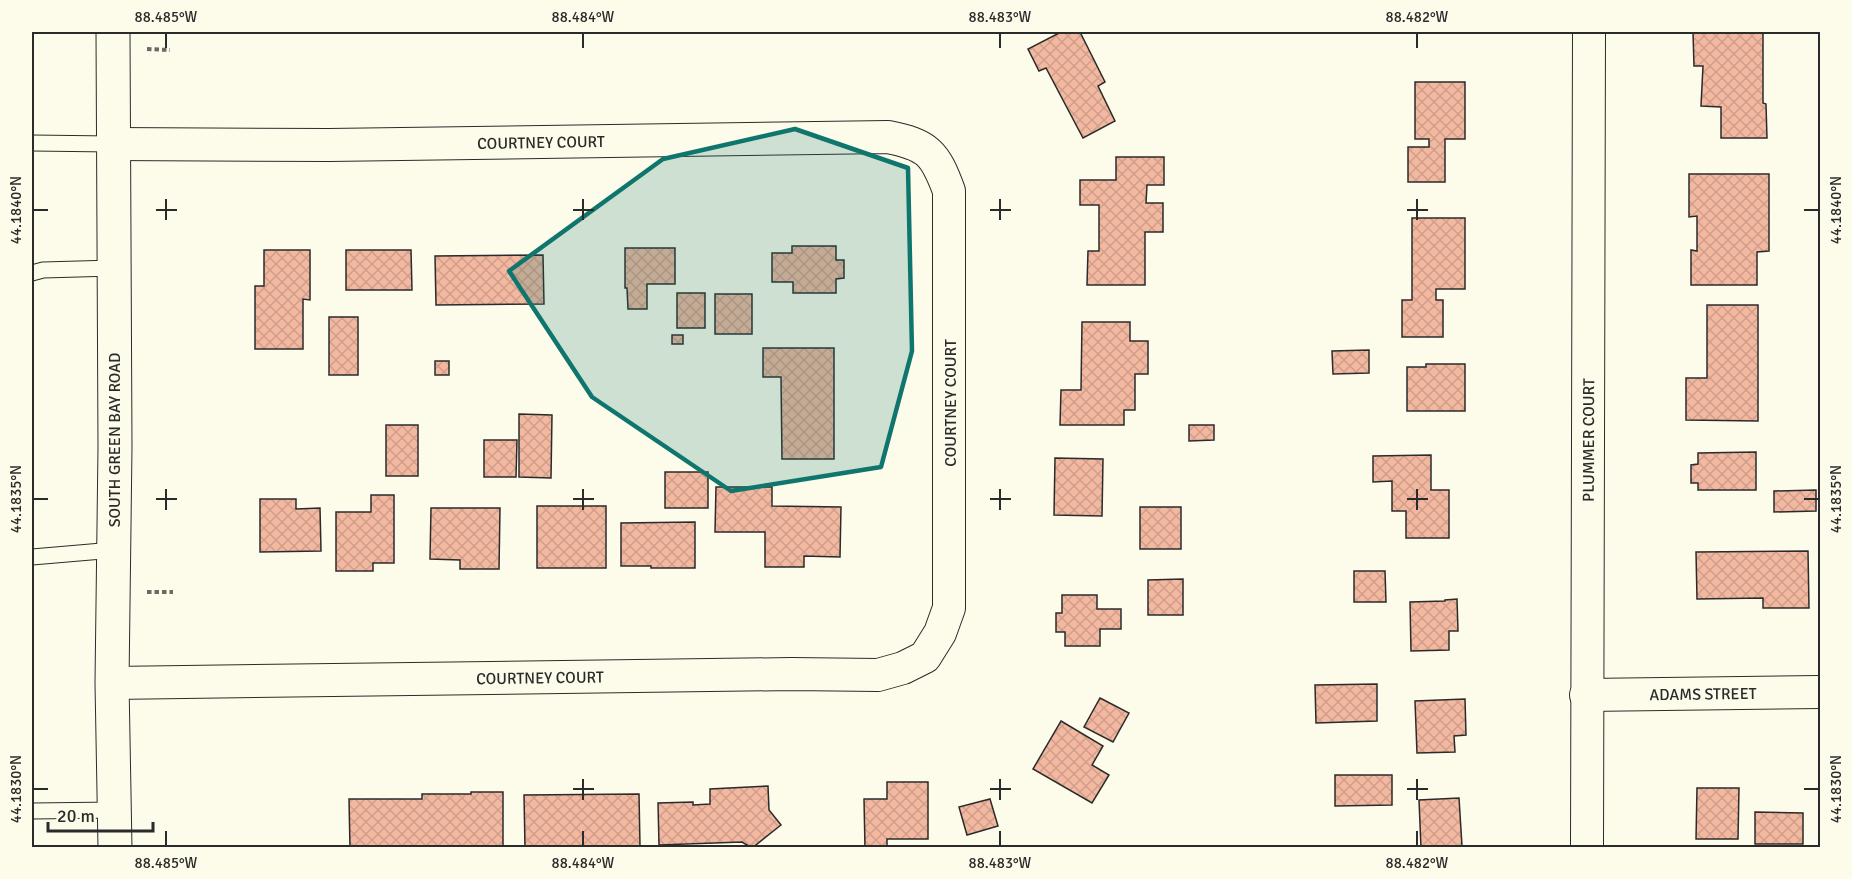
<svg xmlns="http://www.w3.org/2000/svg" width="1852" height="879" font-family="Signika,sans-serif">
	<defs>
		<pattern id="building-cross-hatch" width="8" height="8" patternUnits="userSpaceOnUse" patternTransform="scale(1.5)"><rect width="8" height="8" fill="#f2b8a0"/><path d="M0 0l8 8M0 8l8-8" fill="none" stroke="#d09e8a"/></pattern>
	</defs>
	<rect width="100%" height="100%" fill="#fdfbea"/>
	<g fill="url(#building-cross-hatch)" stroke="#2b2b2b" stroke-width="1.5">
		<path d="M1061,32H1080L1105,82L1098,86L1115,121L1083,138L1046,68L1039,71L1028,49Z"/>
		<path d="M1693,32H1763V103L1766,104L1767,138H1721V107L1701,106L1703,66H1694Z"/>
		<path d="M1415,82H1465V139H1445V182H1408V147H1429V139H1415Z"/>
		<path d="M1116,157H1164V185H1147L1146,203H1163V232H1145V285H1087L1088,251H1099V205H1080V180H1116Z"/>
		<path d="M1689,174H1769V251L1757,252V285H1691V250L1697,251V216L1689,217Z"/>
		<path d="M1412,218H1465V289H1436V300H1443V337H1402V300H1412Z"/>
		<path d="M792,246H836V260H844V278L836,279V293H793V282H772V253H792Z"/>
		<path d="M625,248H675V284H647V309H628L627,288H625Z"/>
		<path d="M264,250H310V300L303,299V349H255V286H264Z"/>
		<path d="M346,250H411L412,290H346Z"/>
		<path d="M543,255L544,304L436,305L435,256Z"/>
		<rect x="677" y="293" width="28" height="35"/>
		<rect x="715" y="294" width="37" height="40"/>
		<path d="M1707,305H1758V421L1686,420V378H1707Z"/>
		<rect x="329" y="317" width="29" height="58"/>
		<path d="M1082,322H1130V341H1148V374H1135V410H1124V425H1060L1061,390H1081Z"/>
		<rect x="672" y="335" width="11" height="9"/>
		<path d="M763,348H834V459H782L781,377H763Z"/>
		<path d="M1369,350V373L1333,374L1332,351Z"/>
		<rect x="435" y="361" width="14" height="14"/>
		<path d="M1426,364H1465V411H1407V367H1426Z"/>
		<path d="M519,414L552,415L551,478L519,477Z"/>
		<rect x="386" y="425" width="32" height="51"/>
		<path d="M1189,425H1214V440L1189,441Z"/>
		<path d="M484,440H517L516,477H484Z"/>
		<path d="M1756,452V490H1698V483H1691V465L1698,464V453Z"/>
		<path d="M1431,455V490H1449V538H1406V511H1392V481L1373,482V456Z"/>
		<path d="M1055,458L1103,459L1102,516L1054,515Z"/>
		<rect x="665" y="472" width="43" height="36"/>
		<path d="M716,487H772V506L841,507L840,557L804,556V567H765V532H715Z"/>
		<path d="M1816,490V511L1774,512V491Z"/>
		<path d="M371,495H394V563H373V571H336V512H371Z"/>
		<path d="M260,499H296V509L320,508L321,551L260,552Z"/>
		<rect x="537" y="506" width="69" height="62"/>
		<rect x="1140" y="507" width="41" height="42"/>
		<path d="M431,508H500L499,569H460V560L430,559Z"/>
		<path d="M695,522V568H651V566H621V523Z"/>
		<path d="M1808,551L1809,608H1763V598L1697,599L1696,552Z"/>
		<path d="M1354,571H1385L1386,602H1354Z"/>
		<path d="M1183,579V615H1148V580Z"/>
		<path d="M1062,595H1097V609H1121V629H1100V646H1065V632H1056V613H1062Z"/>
		<path d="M1457,599L1458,631H1449V650L1411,651L1410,602L1445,601V600Z"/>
		<path d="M1377,684V721L1316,723L1315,685Z"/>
		<path d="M1100,698L1129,713L1113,742L1084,727Z"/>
		<path d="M1465,699L1466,735L1454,736L1455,752L1417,753L1415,701Z"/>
		<path d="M1061,721L1103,746L1092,765L1109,775L1092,803L1033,769Z"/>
		<path d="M1335,775H1392V805L1335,806Z"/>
		<path d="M887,782H928V839H887V848H865L864,799H887Z"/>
		<path d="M768,786L769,810L781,825L752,848L742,842L659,845L658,803L693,802V805L710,804V789Z"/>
		<path d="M1697,788H1739L1738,839H1696Z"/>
		<path d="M471,792H503V846L350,848L349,799H422V794H471Z"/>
		<path d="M639,794L640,846L525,847L524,795Z"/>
		<path d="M1459,798L1462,846L1421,848L1419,800Z"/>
		<path d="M990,799L998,826L967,835L959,807Z"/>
		<path d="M1755,812L1803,813V844H1755Z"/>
	</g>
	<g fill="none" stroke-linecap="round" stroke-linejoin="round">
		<g stroke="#2b2b2b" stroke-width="17">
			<g id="service">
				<path d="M32,143L112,144"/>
				<path d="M32,273L43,270L114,268"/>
				<path d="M32,557L114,550"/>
				<path d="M32,811L115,810"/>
			</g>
		</g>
		<g stroke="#2b2b2b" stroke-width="34">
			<g id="minor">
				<path id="s1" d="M112,683L791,674L878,675L903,668L925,657L940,633L949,608V191C935,153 928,145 888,137L329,145L112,144"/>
				<path id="s2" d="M1586,695L1820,692"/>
				<path id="s3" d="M1587,848L1589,32"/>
			</g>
		</g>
		<g stroke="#2b2b2b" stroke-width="35">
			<path id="secondary" d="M113,32L115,447L112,683L115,848"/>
		</g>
		<g stroke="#6a6964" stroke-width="4" stroke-dasharray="4.5 3" stroke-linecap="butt">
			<path d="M147,49L170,50"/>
			<path d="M147,592H173"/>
		</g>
		<use href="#service" stroke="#fdfbea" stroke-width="15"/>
		<use href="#minor" stroke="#fdfbea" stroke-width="32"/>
		<use href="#secondary" stroke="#fdfbea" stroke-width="33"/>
	</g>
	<path fill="#0f766e" fill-opacity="0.2" stroke="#0f766e" stroke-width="4.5" stroke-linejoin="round" d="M795,129L908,168L912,351L881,467L731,491L592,397L509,271L663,159Z"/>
	<path fill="none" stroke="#2b2b2b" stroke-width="2" d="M166,33V48M583,33V48M1000,33V48M1417,33V48M166,199V220M583,199V220M1000,199V220M1417,199V220M33,210H48M156,210H177M573,210H594M990,210H1011M1407,210H1428M1804,210H1819M166,489V510M583,489V510M1000,489V510M1417,489V510M33,499H48M156,499H177M573,499H594M990,499H1011M1407,499H1428M1804,499H1819M583,779V800M1000,779V800M1417,779V800M33,789H48M573,789H594M990,789H1011M1407,789H1428M1804,789H1819M166,831V846M583,831V846M1000,831V846M1417,831V846"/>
	<g text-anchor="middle" stroke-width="4.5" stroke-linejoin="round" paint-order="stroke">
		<g font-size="16" fill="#2b2b2b" stroke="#fdfbea">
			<text transform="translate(541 142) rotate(-1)" y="6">COURTNEY COURT</text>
			<text transform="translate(950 403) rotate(-90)" y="6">COURTNEY COURT</text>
			<text transform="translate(114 440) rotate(-90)" y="6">SOUTH GREEN BAY ROAD</text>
			<text dy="6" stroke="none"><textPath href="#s3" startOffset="408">PLUMMER COURT</textPath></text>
			<text dy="6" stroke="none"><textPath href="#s1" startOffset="428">COURTNEY COURT</textPath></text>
			<text dy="6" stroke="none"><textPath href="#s2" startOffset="117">ADAMS STREET</textPath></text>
		</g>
	</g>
	<rect width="1852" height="879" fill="none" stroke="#fdfbea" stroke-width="66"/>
	<path d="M48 822v9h105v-9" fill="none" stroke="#2b2b2b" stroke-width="3"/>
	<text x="57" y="822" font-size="18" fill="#2b2b2b" stroke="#fdfbea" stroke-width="4.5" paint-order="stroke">20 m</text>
	<rect x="33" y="33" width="1786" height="813" fill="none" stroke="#2b2b2b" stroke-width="2"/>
	<g font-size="15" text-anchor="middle" fill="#2b2b2b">
		<text x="166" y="22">88.485°W</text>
		<text x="583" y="22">88.484°W</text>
		<text x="1000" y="22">88.483°W</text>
		<text x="1417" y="22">88.482°W</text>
		<text transform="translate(16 210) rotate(-90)" y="5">44.1840°N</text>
		<text transform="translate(1836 210) rotate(-90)" y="5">44.1840°N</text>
		<text transform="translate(16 499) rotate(-90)" y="5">44.1835°N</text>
		<text transform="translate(1836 499) rotate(-90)" y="5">44.1835°N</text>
		<text transform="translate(16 789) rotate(-90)" y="5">44.1830°N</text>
		<text transform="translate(1836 789) rotate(-90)" y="5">44.1830°N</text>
		<text x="166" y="868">88.485°W</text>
		<text x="583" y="868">88.484°W</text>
		<text x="1000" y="868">88.483°W</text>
		<text x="1417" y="868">88.482°W</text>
	</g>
</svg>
